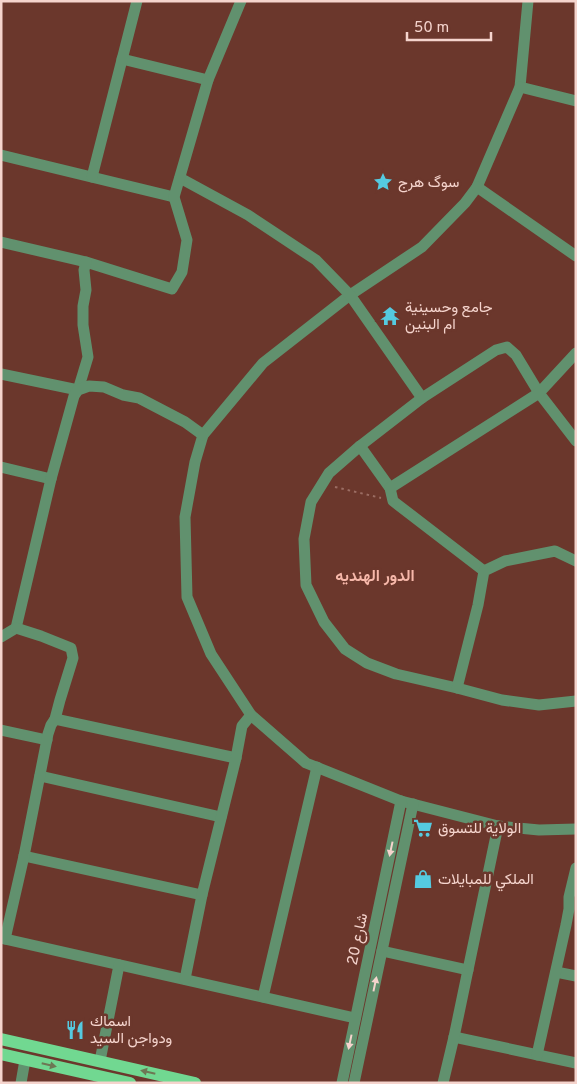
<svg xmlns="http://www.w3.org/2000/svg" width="577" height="1084" font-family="Overpass,Vazirmatn,sans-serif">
	<rect width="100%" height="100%" fill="#6b372c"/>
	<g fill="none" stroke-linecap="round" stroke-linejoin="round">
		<path stroke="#9b6d63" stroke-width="2" stroke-dasharray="2.5 4" stroke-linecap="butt" d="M335,487L381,498"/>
		<g stroke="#61916e" stroke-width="11">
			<path d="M528,1L520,87L477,187L465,203L422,247L350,295L263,363L203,435L195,462L185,517L187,597L211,654L251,715L306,763L401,801L498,826L539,830L576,829"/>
			<path d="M122,59L208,80"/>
			<path d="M520,87L576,101"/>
			<path d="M1,155L174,197"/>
			<path d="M92,177L137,1"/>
			<path d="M180,178L248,215L316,260L350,295L422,398"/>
			<path d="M477,187L576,256"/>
			<path d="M1,242L86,262L172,289L182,272L187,240L174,197L208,80L241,1"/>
			<path d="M1,374L78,390L88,357L83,325V306L86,290L84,270L86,262"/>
			<path d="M576,441L539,393L516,355L507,347L496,350L422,398L360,446L329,473L311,502L304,539L306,585L324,622L345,649L367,663L396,674L457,688L502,700L539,705L576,701"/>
			<path d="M360,446L390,488L393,501L484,571"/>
			<path d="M1,467L51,479"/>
			<path d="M390,488L539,393L576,353"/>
			<path d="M1,637L16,628L51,479L74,396L78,390L89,386L104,387L123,395L139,398L185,422L203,435"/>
			<path d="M457,688L478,605L484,571L505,561L555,551L576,561"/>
			<path d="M55,719L236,758"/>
			<path d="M1,730L47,740"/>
			<path d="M40,776L221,817"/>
			<path d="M24,856L202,895"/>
			<path d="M1,938L355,1018"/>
			<path d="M5,939L24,856L48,734L51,725L55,719L60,700L73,658L71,648L41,636L16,628"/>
			<path d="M382,951L468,970"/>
			<path d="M556,972L576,976"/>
			<path d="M185,979L202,895L236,758L242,726L251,715"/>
			<path d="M263,997L317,767"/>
			<path d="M454,1037L576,1063"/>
			<path d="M537,1055L566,925L569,909V897L576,868"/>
			<path d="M100,1061L119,965"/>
			<path d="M21,1083L25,1060"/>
			<path d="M342,1083L401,801"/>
			<path d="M354,1083L413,804"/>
			<path d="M443,1083L454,1037L498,826"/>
		</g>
		<g stroke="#71d891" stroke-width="12">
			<path d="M1,1039L195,1083"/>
			<path d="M1,1054L130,1083"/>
		</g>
	</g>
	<defs><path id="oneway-solid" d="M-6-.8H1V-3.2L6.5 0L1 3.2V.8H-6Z" transform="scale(1.25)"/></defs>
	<g fill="#f5d4cd">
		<use href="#oneway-solid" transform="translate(391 849) rotate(102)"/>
		<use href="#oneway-solid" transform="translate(375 984) rotate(-78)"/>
		<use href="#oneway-solid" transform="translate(350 1042) rotate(102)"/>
	</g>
	<g fill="#6d7754">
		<use href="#oneway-solid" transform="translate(49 1065) rotate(13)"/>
		<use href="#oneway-solid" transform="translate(148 1072) rotate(-167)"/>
	</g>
	<defs>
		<g id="sight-bare" transform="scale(1.5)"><path d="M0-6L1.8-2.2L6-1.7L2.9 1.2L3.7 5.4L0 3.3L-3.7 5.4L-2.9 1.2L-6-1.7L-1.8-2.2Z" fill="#55cae0" stroke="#6b372c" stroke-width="2.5" paint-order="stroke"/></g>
		<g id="temple-bare" transform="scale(1.5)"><path d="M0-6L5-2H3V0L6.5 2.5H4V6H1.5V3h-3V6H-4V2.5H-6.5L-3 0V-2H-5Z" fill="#55cae0" stroke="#6b372c" stroke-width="2.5" paint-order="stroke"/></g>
		<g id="supermarket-bare" transform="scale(1.5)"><path d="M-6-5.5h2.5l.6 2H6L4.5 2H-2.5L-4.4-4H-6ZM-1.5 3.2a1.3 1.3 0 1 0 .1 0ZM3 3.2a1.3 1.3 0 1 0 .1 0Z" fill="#55cae0" stroke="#6b372c" stroke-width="2.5" paint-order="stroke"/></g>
		<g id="shop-bare" transform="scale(1.5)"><path d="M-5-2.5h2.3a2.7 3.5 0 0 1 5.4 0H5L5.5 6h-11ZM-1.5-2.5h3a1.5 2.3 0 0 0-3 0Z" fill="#55cae0" stroke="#6b372c" stroke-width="2.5" paint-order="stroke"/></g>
		<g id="restaurant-bare" transform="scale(1.5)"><path d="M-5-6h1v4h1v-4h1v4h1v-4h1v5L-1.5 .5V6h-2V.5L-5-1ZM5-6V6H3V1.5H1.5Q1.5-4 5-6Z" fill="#55cae0" stroke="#6b372c" stroke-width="2.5" paint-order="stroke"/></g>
	</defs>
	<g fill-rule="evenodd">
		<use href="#sight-bare" x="383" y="182"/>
		<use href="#temple-bare" x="390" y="316"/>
		<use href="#supermarket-bare" x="423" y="828"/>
		<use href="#shop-bare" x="423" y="879"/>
		<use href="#restaurant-bare" x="75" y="1030"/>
	</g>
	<g text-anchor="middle" stroke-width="5" stroke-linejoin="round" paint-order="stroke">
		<g font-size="15" fill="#f5d4cd" stroke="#6b372c" text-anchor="start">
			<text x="398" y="187">سوگ هرج</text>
			<text x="405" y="312">جامع وحسينية<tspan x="405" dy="17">ام البنين</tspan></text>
			<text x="438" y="833">الولاية للتسوق</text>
			<text x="438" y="884">الملكي للمبايلات</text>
			<text x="90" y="1026">اسماك<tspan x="90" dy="17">ودواجن السيد</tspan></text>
		</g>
		<g font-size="15" fill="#f5d4cd" stroke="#6b372c">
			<text transform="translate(357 939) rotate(-78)" y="5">شارع 20</text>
		</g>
		<g font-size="16" font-weight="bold" fill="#f7b8aa" stroke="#6b372c">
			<text x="375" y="581">الدور الهنديه</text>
		</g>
	</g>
	<rect width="577" height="1084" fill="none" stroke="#f5d4cd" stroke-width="5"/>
	<path d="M407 32v8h84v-8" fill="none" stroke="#f5d4cd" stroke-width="2.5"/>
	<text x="414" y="32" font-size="15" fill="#f5d4cd" stroke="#6b372c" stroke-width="4" paint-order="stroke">50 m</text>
</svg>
